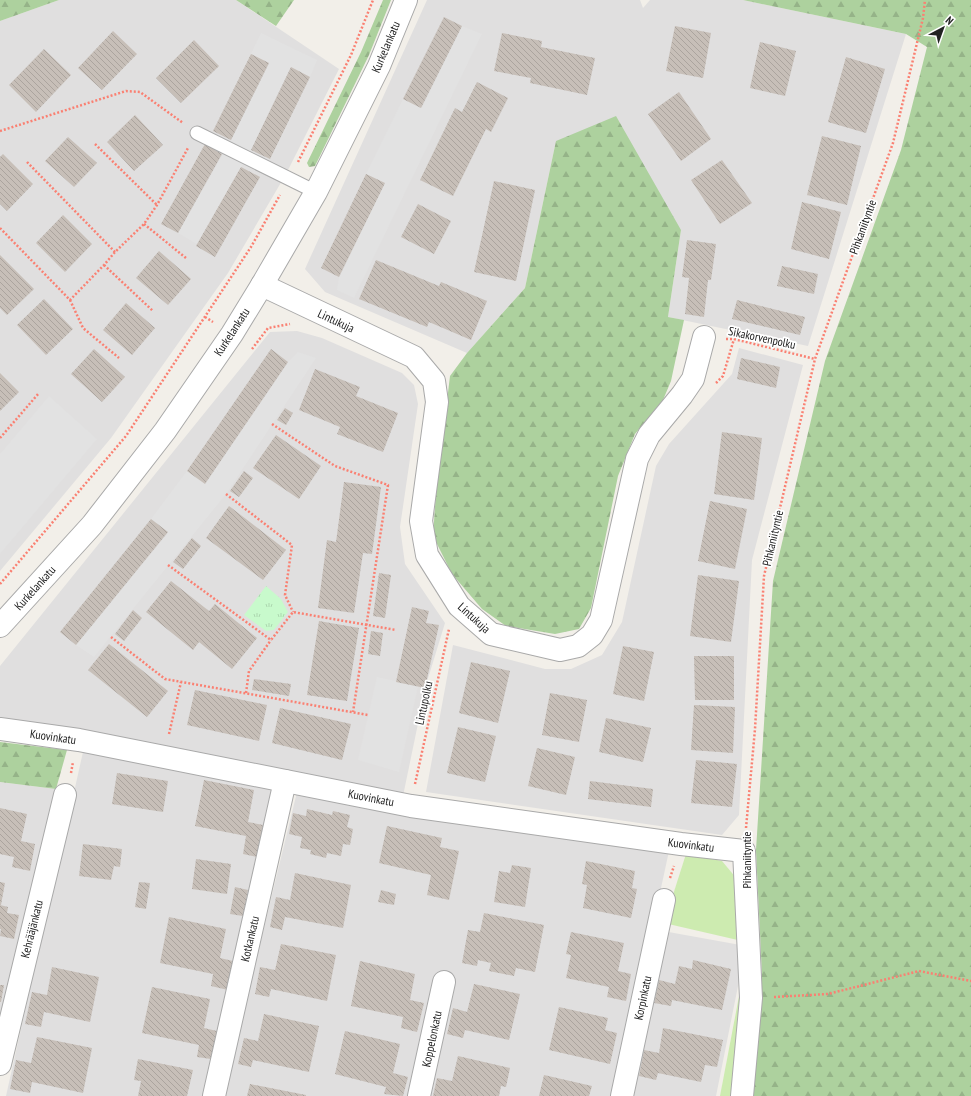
<svg xmlns="http://www.w3.org/2000/svg" width="971" height="1096" font-family="'PT Sans Narrow',sans-serif">
	<defs>
		<pattern id="forest-firs" width="22" height="20" patternUnits="userSpaceOnUse"><rect width="22" height="20" fill="#add19e"/><path d="M5 1l3.5 6h-7zM16 11l3.5 6h-7z" fill="#95b388"/></pattern>
		<pattern id="park-tufts" width="24" height="20" patternUnits="userSpaceOnUse"><rect width="24" height="20" fill="#c8facc"/><path d="M3 7l-1-3M5 7V3M7 7l1-3M15 17l-1-3M17 17v-4M19 17l1-3" fill="none" stroke="#acd6af"/></pattern>
		<pattern id="building-back-hatch" width="6" height="6" patternUnits="userSpaceOnUse"><rect width="6" height="6" fill="#c7bfb8"/><path d="M-1 5l2 2M0 0l6 6M5-1l2 2" fill="none" stroke="#aba49e"/></pattern>
	</defs>
	<rect width="100%" height="100%" fill="#f2efe9"/>
	<g fill="#e0dfdf">
		<path d="M59,0H236L339,69L286,174L228,273L111,438L0,571V21Z"/>
		<path d="M427,0H640L643,8L650,0H743L906,34L808,346L668,317L681,230L556,141L525,288L467,353L325,292L305,269Z"/>
		<path d="M297,331L322,338L402,373L414,385L418,404L400,527L405,564L445,623L426,685L403,796L90,731L0,717V666L270,332Z"/>
		<path d="M739,348L803,365L752,560L739,815L722,835L426,792L453,645L545,669H571L602,655L622,622L656,466L669,444L732,374Z"/>
		<path d="M83,752L274,788L205,1096H6Z"/>
		<path d="M0,782L56,789L0,1018Z"/>
		<path d="M297,792L669,851L616,1096H223Z"/>
		<path d="M663,931L746,946L716,1096H629Z"/>
	</g>
	<g fill="#cdebb0">
		<path d="M686,854L722,861L737,879L742,941L664,923Z"/>
		<path d="M744,970L735,1096H720Z"/>
	</g>
	<g fill="url(#forest-firs)">
		<path d="M0,0H59L0,21Z"/>
		<path d="M236,0H294L276,26Z"/>
		<path d="M383,0H391L369,55L315,166L309,167L307,163L361,52Z"/>
		<path d="M743,0H971V1096H753L762,975L756,850L773,581L825,361L901,150L927,47L906,34Z"/>
		<path d="M616,116L681,230L668,317L684,320L671,381L663,400L635,434L618,476L591,608L579,629L555,634L506,626L482,609L452,574L433,536L436,492L450,376L467,353L525,288L556,141Z"/>
		<path d="M0,742L67,750L56,789L0,782Z"/>
	</g>
	<path fill="url(#park-tufts)" d="M266,586L281,599L288,612L274,630L266,631L244,615Z"/>
	<g fill="#e2e2e2">
		<path d="M462,26L482,34L354,298L337,290L339,277L385,183L366,174L403,99L422,108Z"/>
		<path d="M261,33L317,60L310,77L291,67L251,150L197,244L178,233L231,140L269,63L251,54Z"/>
		<path d="M298,352L316,358L226,494L94,657L76,645L168,533L151,519L187,471L205,483L288,362Z"/>
		<path d="M49,396L97,439L0,554V454Z"/>
		<path d="M377,677L418,686L399,772L358,760Z"/>
	</g>
	<g fill="url(#building-back-hatch)">
		<path d="M444,17L462,26L421,108L403,99Z"/>
		<path d="M675,26L711,33L703,78L666,71Z"/>
		<path d="M113,31L137,54L102,90L78,68Z"/>
		<path d="M502,33L542,41L541,47L595,58L587,95L530,83L531,78L494,71Z"/>
		<path d="M194,40L219,66L181,103L156,78Z"/>
		<path d="M760,42L796,51L785,96L750,88Z"/>
		<path d="M44,49L71,75L36,112L9,85Z"/>
		<path d="M251,54L269,63L231,140L213,131Z"/>
		<path d="M846,57L885,69L866,133L828,122Z"/>
		<path d="M291,67L310,77L270,159L251,150Z"/>
		<path d="M477,82L508,98L491,132L486,129L453,196L420,180L455,108L462,112Z"/>
		<path d="M679,92L711,139L681,161L648,114Z"/>
		<path d="M135,115L163,145L134,171L107,142Z"/>
		<path d="M822,136L861,146L847,205L807,195Z"/>
		<path d="M68,137L97,163L74,187L45,161Z"/>
		<path d="M205,144L222,154L178,233L161,224Z"/>
		<path d="M3,154L33,184L7,211L0,204V157Z"/>
		<path d="M722,160L752,203L720,224L691,180Z"/>
		<path d="M241,167L260,177L215,257L196,246Z"/>
		<path d="M366,174L385,183L339,277L321,268Z"/>
		<path d="M494,181L535,190L516,281L474,272Z"/>
		<path d="M802,202L841,212L829,259L791,249Z"/>
		<path d="M418,204L451,221L434,254L401,237Z"/>
		<path d="M63,215L92,244L65,272L36,243Z"/>
		<path d="M687,240L716,244L711,280H708L704,317L685,314L689,278L682,277Z"/>
		<path d="M159,251L191,279L168,305L136,278Z"/>
		<path d="M0,255L34,289L7,315L0,308Z"/>
		<path d="M376,260L439,286L441,282L487,301L471,340L429,322L427,327L359,299Z"/>
		<path d="M782,266L818,274L814,294L777,286Z"/>
		<path d="M44,299L73,329L46,355L17,325Z"/>
		<path d="M737,300L805,317L800,335L732,319Z"/>
		<path d="M126,303L155,328L132,355L103,330Z"/>
		<path d="M94,349L125,377L102,402L71,374Z"/>
		<path d="M271,349L288,362L205,484L187,471Z"/>
		<path d="M741,358L780,367L776,388L737,379Z"/>
		<path d="M315,369L360,387L356,396L398,413L383,452L337,434L340,427L299,410Z"/>
		<path d="M0,373L19,392L0,411Z"/>
		<path d="M285,408L293,413L286,425L277,420Z"/>
		<path d="M722,432L762,438L754,500L714,494Z"/>
		<path d="M276,435L321,466L299,499L253,468Z"/>
		<path d="M244,471L253,478L239,497L230,491Z"/>
		<path d="M344,482L381,487L372,554L363,553L354,613L318,608L327,540L336,542Z"/>
		<path d="M710,501L747,509L735,569L698,561Z"/>
		<path d="M229,506L286,550L263,580L206,538Z"/>
		<path d="M151,519L168,532L76,645L60,632Z"/>
		<path d="M192,538L201,546L183,569L173,562Z"/>
		<path d="M379,573L391,575L385,618L373,616Z"/>
		<path d="M698,575L739,581L731,642L690,636Z"/>
		<path d="M171,581L209,611L215,604L257,638L232,669L199,642L193,650L146,612Z"/>
		<path d="M412,607L429,611L426,623L439,625L425,688L396,682Z"/>
		<path d="M133,610L142,618L124,641L115,634Z"/>
		<path d="M319,621L359,628L347,701L307,695Z"/>
		<path d="M371,631L383,633L380,656L368,654Z"/>
		<path d="M109,644L168,691L147,717L88,670Z"/>
		<path d="M623,646L654,652L644,701L613,694Z"/>
		<path d="M694,656H734V700H695Z"/>
		<path d="M471,662L510,671L498,723L459,713Z"/>
		<path d="M254,679L291,684L289,696L252,690Z"/>
		<path d="M195,690L267,705L259,741L187,725Z"/>
		<path d="M550,693L587,700L579,742L542,735Z"/>
		<path d="M694,705L735,707L733,753L691,750Z"/>
		<path d="M280,708L351,724L342,760L272,743Z"/>
		<path d="M606,718L651,728L643,762L599,752Z"/>
		<path d="M458,727L496,736L485,782L447,773Z"/>
		<path d="M537,748L575,757L566,795L528,786Z"/>
		<path d="M696,760L737,764L732,807L691,803Z"/>
		<path d="M117,773L168,781L163,812L112,804Z"/>
		<path d="M204,780L254,790L248,822L263,825L257,857L243,854L246,836L195,826Z"/>
		<path d="M590,781L653,789L651,807L588,799Z"/>
		<path d="M0,808L27,814L21,841L35,844L30,871L12,867L14,857L0,854Z"/>
		<path d="M307,809L332,815L333,811L350,815L347,827L353,829L350,845L343,844L341,856L327,853L326,858L310,854L311,850L300,848L302,837L289,834L293,813L306,816Z"/>
		<path d="M387,826L442,838L440,847L459,851L449,900L427,895L431,875L379,863Z"/>
		<path d="M83,844L122,849L120,867L114,866L111,880L79,876Z"/>
		<path d="M196,859L231,864L227,894L192,889Z"/>
		<path d="M586,861L635,871L632,888L637,889L631,918L583,908L587,885L582,884Z"/>
		<path d="M512,865L531,868L525,907L494,902L499,871L510,873Z"/>
		<path d="M295,873L351,885L343,928L285,917L282,930L270,927L276,897L290,900Z"/>
		<path d="M0,882L5,883L1,905H0Z"/>
		<path d="M139,882L150,883L146,909L135,907Z"/>
		<path d="M235,887L248,890L243,916L230,914Z"/>
		<path d="M381,890L396,894L394,905L378,902Z"/>
		<path d="M0,905L8,907L7,913L19,915L14,939L0,936L1,929H0Z"/>
		<path d="M484,913L544,925L535,972L516,968L514,976L489,971L491,963L478,960L477,966L462,963L468,930L480,932Z"/>
		<path d="M169,917L226,929L220,958L233,961L228,990L211,986L213,974L160,963Z"/>
		<path d="M571,932L624,943L618,971L631,974L626,1001L607,997L609,987L566,978L571,955L566,954Z"/>
		<path d="M281,944L336,955L327,1001L271,989L269,997L255,994L260,967L275,970Z"/>
		<path d="M693,960L731,969L722,1010L672,1000L671,1006L654,1003L659,980L675,984L679,966L692,969Z"/>
		<path d="M360,961L415,974L410,1000L424,1003L417,1032L401,1028L403,1017L351,1006Z"/>
		<path d="M52,967L99,977L90,1022L44,1012L41,1027L25,1024L32,992L47,995Z"/>
		<path d="M474,984L520,994L509,1040L465,1030L463,1038L447,1034L453,1008L467,1012Z"/>
		<path d="M0,985H4L1,1002H0Z"/>
		<path d="M152,987L210,999L204,1028L217,1031L211,1059L197,1057L199,1045L142,1033Z"/>
		<path d="M559,1007L608,1018L605,1030L617,1033L610,1064L549,1050Z"/>
		<path d="M264,1014L319,1026L309,1072L253,1060L251,1067L238,1064L244,1038L258,1041Z"/>
		<path d="M663,1028L723,1040L717,1067L705,1065L701,1082L658,1073L656,1080L639,1076L644,1050L659,1053Z"/>
		<path d="M345,1031L400,1044L393,1073L408,1077L403,1096L384,1094L386,1087L335,1074Z"/>
		<path d="M37,1037L92,1048L83,1093L32,1082L30,1093L10,1089L16,1060L31,1063Z"/>
		<path d="M458,1056L510,1068L506,1087L501,1086L499,1096H433L437,1078L452,1081Z"/>
		<path d="M138,1059L193,1070L187,1096H138L141,1081L134,1080Z"/>
		<path d="M544,1075L592,1086L589,1096H539Z"/>
		<path d="M250,1084L306,1095V1096H247Z"/>
	</g>
	<g fill="none" stroke-linecap="round" stroke-linejoin="round">
		<g stroke="#a9a9a9" stroke-width="15">
			<path id="service" d="M197,133L316,192"/>
		</g>
		<g stroke="#a9a9a9" stroke-width="24">
			<g id="minor">
				<path d="M262,285L414,357L434,381L437,402L421,521L427,555L459,606L491,634L560,650L578,646L592,635L601,620L637,459L649,435L682,395L693,379L704,337"/>
				<path d="M0,729L79,740L411,806L681,844L744,851L751,998L742,1096"/>
				<path d="M0,1064L65,795"/>
				<path d="M214,1096L285,781"/>
				<path d="M419,1096L444,982"/>
				<path d="M622,1096L664,900"/>
			</g>
		</g>
		<g stroke="#a9a9a9" stroke-width="24">
			<path id="tertiary" d="M0,626L92,525L165,431L232,334L262,285L316,192L379,66L406,0"/>
		</g>
		<g stroke="#fa8072" stroke-width="2.5" stroke-dasharray="2 2" stroke-linecap="butt">
			<path d="M0,131L126,91L140,92L183,123"/>
			<path d="M95,144L157,205"/>
			<path d="M27,162L115,252"/>
			<path d="M298,162L351,55L373,0"/>
			<path d="M144,224L186,258"/>
			<path d="M0,228L70,300L104,265L115,252L144,224L157,205L188,148"/>
			<path d="M104,265L153,311"/>
			<path d="M70,300L83,328L119,358"/>
			<path d="M205,317L213,322"/>
			<path d="M726,339H734L815,359"/>
			<path d="M252,349L268,328L290,324"/>
			<path d="M716,383L723,376L734,339"/>
			<path d="M272,424L335,466L388,485L353,712"/>
			<path d="M0,438L39,393"/>
			<path d="M226,494L292,545L285,595L293,612"/>
			<path d="M168,565L271,640L293,612L396,630"/>
			<path d="M0,584L126,436L251,247L280,195"/>
			<path d="M111,637L165,679L368,715"/>
			<path d="M246,693L249,671L271,640"/>
			<path d="M169,734L181,682"/>
			<path d="M71,773L73,762"/>
			<path d="M415,784L449,629"/>
			<path d="M746,828L755,729L764,576L815,359L893,143L923,18L925,0"/>
			<path d="M670,878L674,866"/>
			<path d="M774,997L828,994L919,971L971,981"/>
		</g>
		<use href="#service" stroke="#fff" stroke-width="13"/>
		<use href="#minor" stroke="#fff" stroke-width="22"/>
		<use href="#tertiary" stroke="#fff" stroke-width="22"/>
	</g>
	<g text-anchor="middle" stroke-width="3.5" stroke-linejoin="round" paint-order="stroke">
		<g font-size="12" fill="#222" stroke="#fff">
			<text transform="translate(386 47) rotate(-67)" y="4">Kurkelankatu</text>
			<text transform="translate(863 227) rotate(-70)" y="4">Pihkaniityntie</text>
			<text transform="translate(336 321) rotate(25)" y="4">Lintukuja</text>
			<text transform="translate(232 332) rotate(-57)" y="4">Kurkelankatu</text>
			<text transform="translate(762 338) rotate(12)" y="4">Sikakorvenpolku</text>
			<text transform="translate(773 538) rotate(-77)" y="4">Pihkaniityntie</text>
			<text transform="translate(35 588) rotate(-48)" y="4">Kurkelankatu</text>
			<text transform="translate(474 618) rotate(42)" y="4">Lintukuja</text>
			<text transform="translate(424 703) rotate(-78)" y="4">Lintupolku</text>
			<text transform="translate(53 737) rotate(8)" y="4">Kuovinkatu</text>
			<text transform="translate(371 798) rotate(11)" y="4">Kuovinkatu</text>
			<text transform="translate(691 845) rotate(7)" y="4">Kuovinkatu</text>
			<text transform="translate(747 860) rotate(-90)" y="4">Pihkaniityntie</text>
			<text transform="translate(32 929) rotate(-76)" y="4">Kehrääjänkatu</text>
			<text transform="translate(250 939) rotate(-77)" y="4">Kotkankatu</text>
			<text transform="translate(643 998) rotate(-78)" y="4">Korpinkatu</text>
			<text transform="translate(432 1039) rotate(-78)" y="4">Koppelonkatu</text>
		</g>
	</g>
	<g transform="translate(943 28) rotate(41)" stroke="#ffffff" stroke-width="3" paint-order="stroke">
	<path d="M0-3L7 15L0 10L-7 15Z" fill="#222222"/>
	<text y="-6" font-size="11" font-weight="bold" text-anchor="middle" fill="#222222">N</text>
	</g>
</svg>
